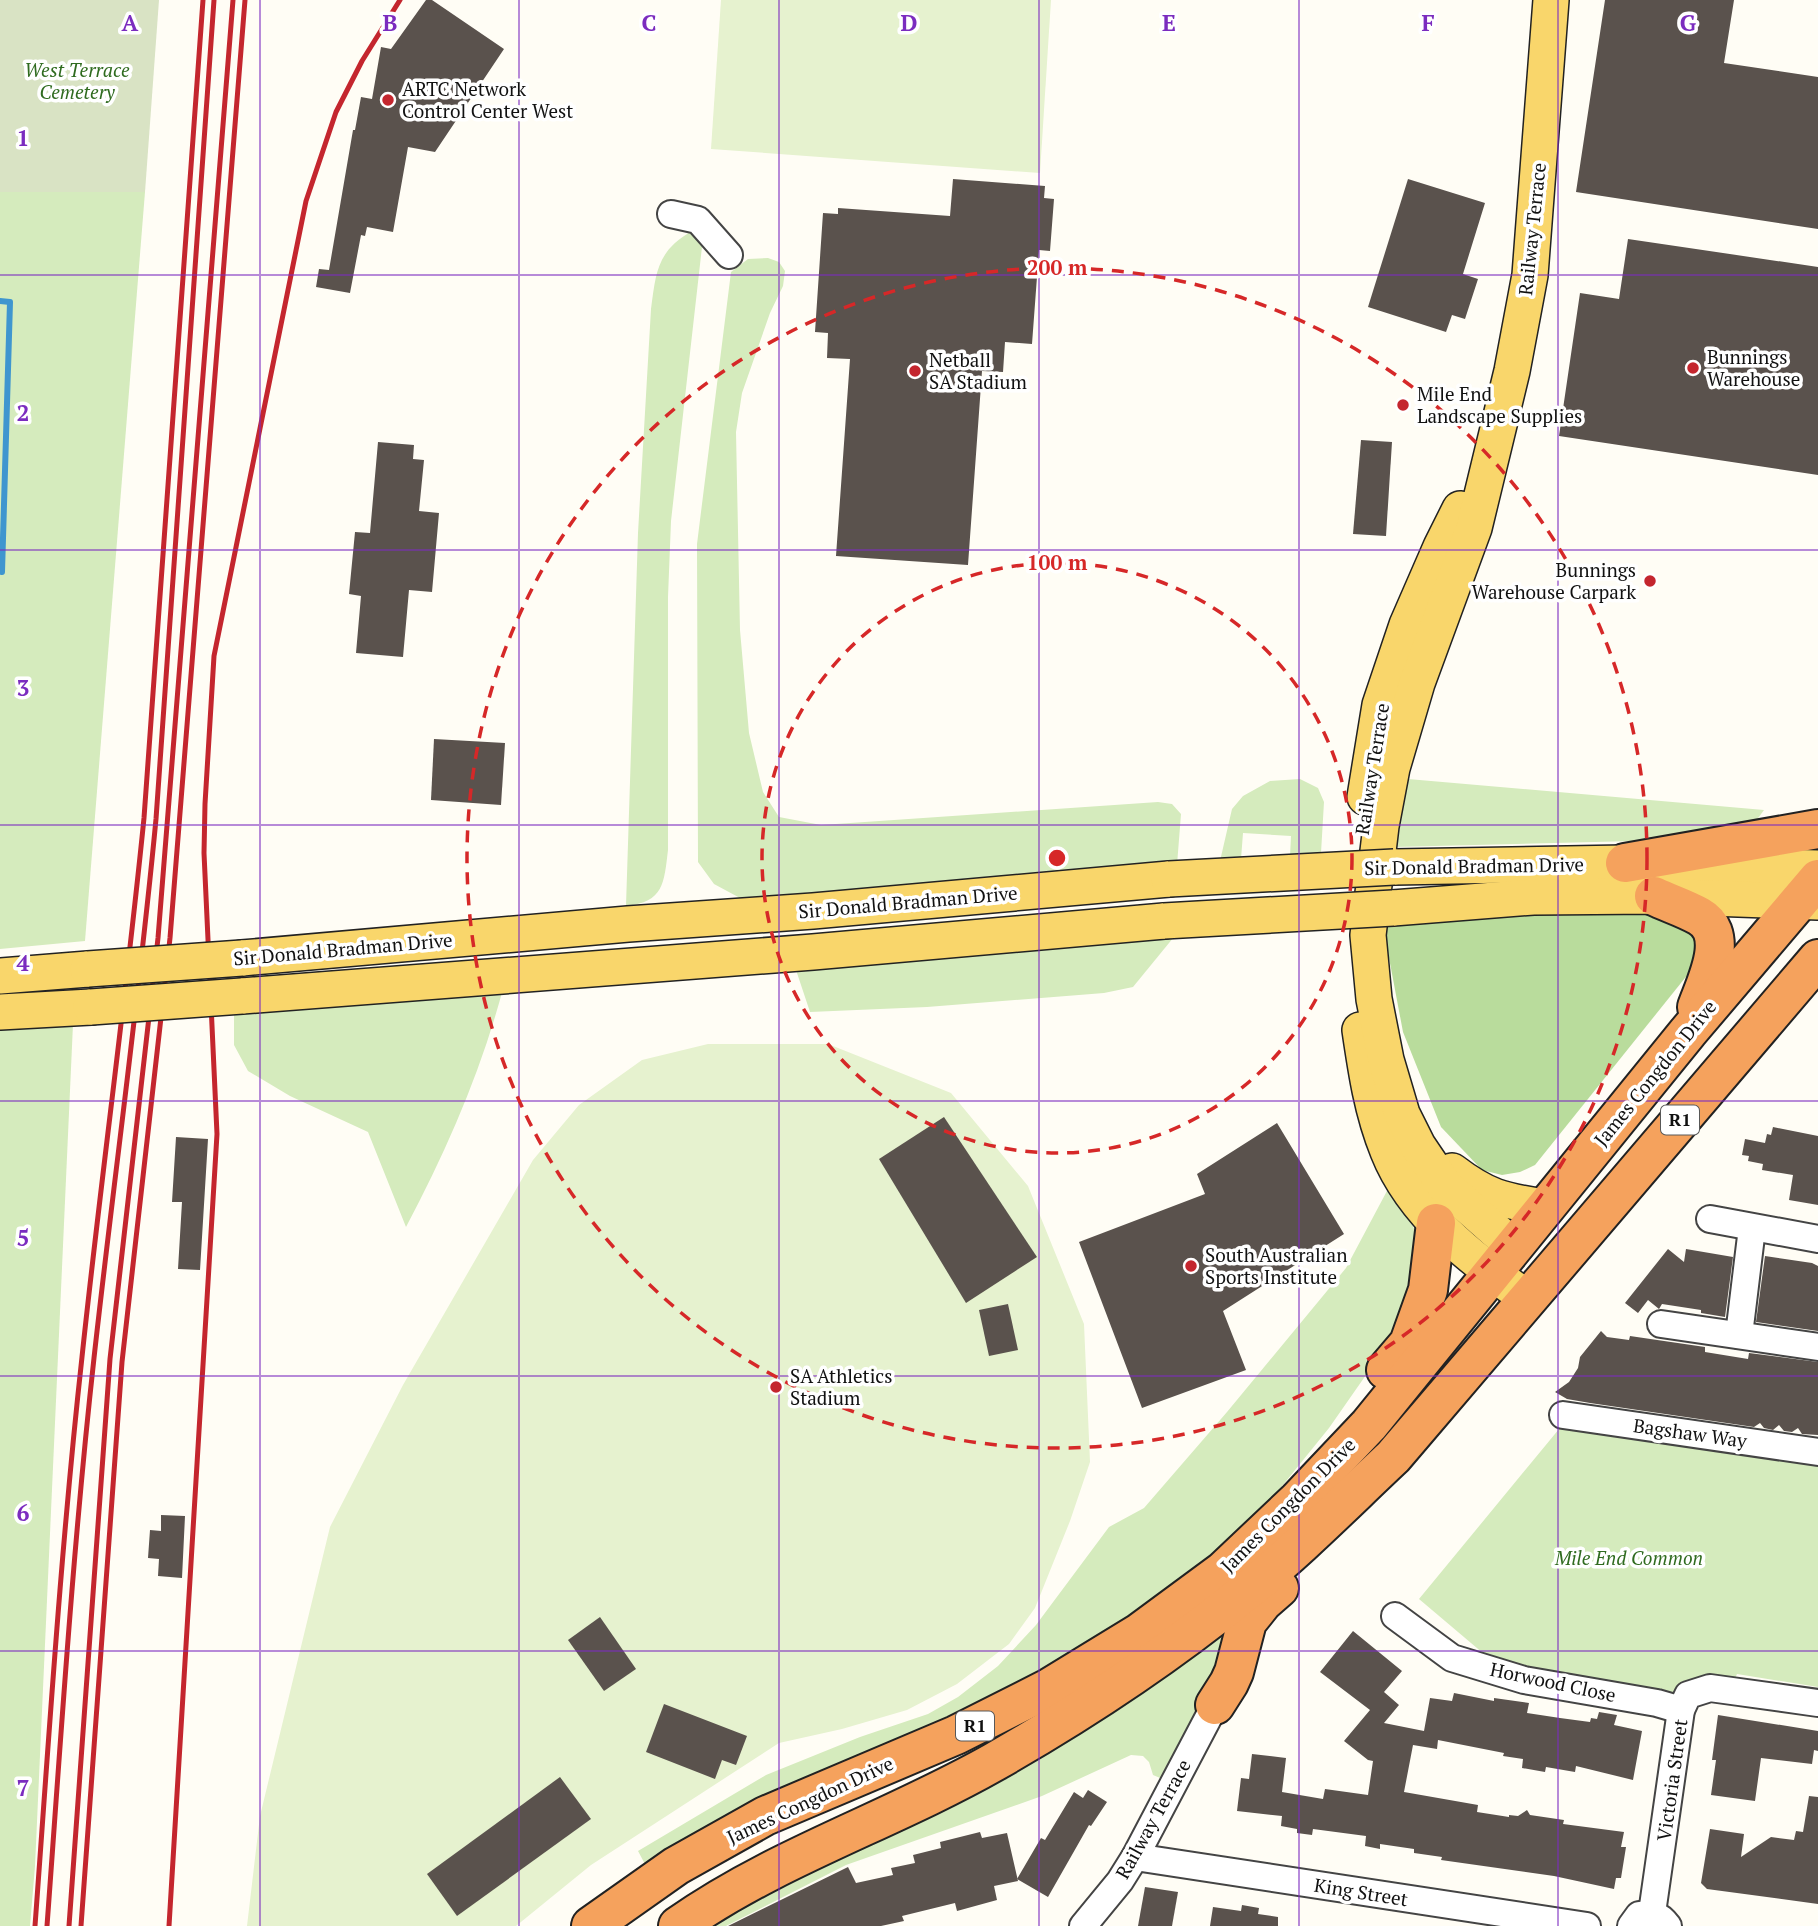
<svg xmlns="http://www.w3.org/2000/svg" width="1818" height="1926" font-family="'PT Serif',serif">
	<rect width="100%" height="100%" fill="#fffdf5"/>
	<g fill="#d5ebbd">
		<path d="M0,192H145L85,941L0,949Z"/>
		<path d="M692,231L703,238L671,521L668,597V850C664,883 664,902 626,906L638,533L651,309C656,272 657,251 692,231Z"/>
		<path d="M768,258L779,262L785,271L783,286L770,313L742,393L736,432L740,630L749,733L763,792L779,817L821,825L1158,802L1172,804L1181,814L1177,865L740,898L714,884L698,862L697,544L731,272L748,259Z"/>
		<path d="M1300,779L1318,788L1324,802L1321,853L1290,856L1291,836L1243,833L1241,859L1220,861L1232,809L1243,796L1270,781Z"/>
		<path d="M1408,779L1764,810L1756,821L1635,841L1394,847Z"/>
		<path d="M1178,932L1133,987L1104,993L927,1007L810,1012L795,967Z"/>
		<path d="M504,985C482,1069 447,1150 406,1227L368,1132L290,1096L248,1071L234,1045V1005Z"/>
		<path d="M73,1024L35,1866L30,1926H0V1030Z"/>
		<path d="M1388,1189L1407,1214L1419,1239L1420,1275L1396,1332L1329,1428L1253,1522L1160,1595L1067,1660L646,1866L638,1851L766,1775L860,1737L928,1714L958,1697L998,1666L1036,1625L1109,1527L1144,1508L1227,1412L1346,1268Z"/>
		<path d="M1564,1423L1818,1465V1687L1737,1674L1734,1681L1672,1697L1626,1684L1497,1665L1419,1599Z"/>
		<path d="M1227,1623L1239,1635L1165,1780L1153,1775L1149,1762L1143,1756L1131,1755L1042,1796L846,1865L726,1926H708Z"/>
	</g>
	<path fill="#b9dc9c" d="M1651,905L1701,936V958L1535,1165L1520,1172L1502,1175L1482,1170L1441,1127L1403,1032L1386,942L1387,917Z"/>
	<path fill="#d9e3c4" d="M0,0H159L145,192H0Z"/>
	<g fill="#e6f2cf">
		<path d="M721,0H1051L1040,173L711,149Z"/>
		<path d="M708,1044H828L951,1093L1028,1186L1084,1324L1090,1462L1070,1521L1035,1608L1009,1644L957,1684L907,1710L842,1729L779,1743L591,1865L516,1926H247L260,1816L330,1527L403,1385L533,1160L579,1105L642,1060Z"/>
	</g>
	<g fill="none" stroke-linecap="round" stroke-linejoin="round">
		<path stroke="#3f96cf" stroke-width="6" d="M0,301L10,302L2,572"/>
	</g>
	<g fill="#5a524d">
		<path d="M426,0H432L504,49L435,152L408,147L393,232L367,227L365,236L361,235L350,293L316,287L319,269L329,270L353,130H355L361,97L372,99L381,47L391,49Z"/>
		<path d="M1605,0H1734L1724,63L1818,77V229L1576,192Z"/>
		<path d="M953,179L1045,186L1044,198L1054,199L1050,251L1039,250L1032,344L1005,342L1003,372L982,371L968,565L836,556L850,359L827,358L828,333L815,332L823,213L838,214V208L950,216Z"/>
		<path d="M1408,179L1485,203L1463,274L1478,279L1465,319L1452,315L1446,332L1368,307Z"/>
		<path d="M1628,239L1818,267V475L1559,436L1580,293L1619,299Z"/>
		<path d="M1361,440L1392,442L1386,536L1353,534Z"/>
		<path d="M378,442L414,445L413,459L424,460L419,511L439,513L432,592L409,590L403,657L356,653L361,596L349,594L355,532L370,533Z"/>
		<path d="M434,739L505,743L501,805L431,800Z"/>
		<path d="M944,1117L1037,1257L966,1303L879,1159Z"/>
		<path d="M1277,1123L1344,1234L1223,1311L1246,1370L1142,1408L1079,1242L1205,1194L1197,1174Z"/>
		<path d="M1773,1127L1818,1136V1205L1789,1200L1793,1175L1762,1170L1763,1164L1748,1161L1749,1156L1742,1155L1745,1139L1765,1143L1767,1134L1771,1135Z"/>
		<path d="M176,1137L208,1139L200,1270L178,1269L182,1202H172Z"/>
		<path d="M1668,1249L1684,1262L1686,1249L1733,1257L1725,1317L1701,1313V1310L1662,1304L1659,1309L1648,1300L1638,1313L1625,1303Z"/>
		<path d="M1765,1256L1812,1263L1818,1266V1331L1756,1322Z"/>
		<path d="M1008,1304L1018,1350L989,1356L979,1310Z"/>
		<path d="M1601,1331L1607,1337L1629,1340L1630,1336L1705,1347V1352L1748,1359L1749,1353L1818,1362V1435L1802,1434L1798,1428L1792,1432L1784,1431L1779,1425L1773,1430L1764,1428L1760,1423L1754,1427L1590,1403L1567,1399L1555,1392L1569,1382L1578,1368L1580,1357Z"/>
		<path d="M161,1515L185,1516L182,1578L158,1576L159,1559L148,1558L150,1530L161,1531Z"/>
		<path d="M600,1617L636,1669L604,1691L568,1640Z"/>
		<path d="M1353,1631L1402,1671L1384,1692L1399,1705L1384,1723L1424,1731L1430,1698L1452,1701L1454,1693L1494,1701V1698L1529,1703L1527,1713L1560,1718L1590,1722L1591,1718L1597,1719L1599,1712L1617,1715L1614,1725L1642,1731L1633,1780L1576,1766L1575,1772L1546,1767L1545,1772L1522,1768L1523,1759L1503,1756L1504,1753L1438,1740L1437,1749L1413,1745L1404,1792L1478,1805L1477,1812L1509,1817V1815L1518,1816L1527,1810L1530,1815L1564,1820L1563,1824L1624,1832L1621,1847H1626L1621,1878H1616L1614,1889L1554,1876L1441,1860L1442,1857L1414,1853V1849L1380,1844V1849L1365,1846L1366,1836L1313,1829L1312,1835L1297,1833V1829L1281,1826L1282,1816L1237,1811L1241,1778L1249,1779L1252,1754L1286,1758L1282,1792L1323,1799L1325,1789L1368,1795L1373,1761L1368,1760L1344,1741L1370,1710L1320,1672Z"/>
		<path d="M664,1704L747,1736L736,1765L722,1760L715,1779L646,1752Z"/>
		<path d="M1718,1715L1818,1731V1751L1814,1750L1812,1764L1761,1758L1755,1801L1711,1795L1716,1760H1712Z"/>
		<path d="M560,1777L591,1819L457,1916L427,1874Z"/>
		<path d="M1088,1790L1107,1802L1091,1826L1089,1825L1048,1897L1017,1879L1041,1838L1045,1840L1074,1792L1083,1798Z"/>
		<path d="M1809,1796L1818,1797V1904L1707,1889L1701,1883L1710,1829L1744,1834L1741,1857L1771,1837L1794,1840L1796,1831L1803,1832Z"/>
		<path d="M980,1832L982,1838L1007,1833L1018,1881L994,1886L997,1900L957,1911L955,1903L902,1916L904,1921L881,1926H728L848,1867L856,1883L893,1875L891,1868L915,1863L913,1855L941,1848L940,1842Z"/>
		<path d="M1145,1887L1178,1892L1172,1926H1138Z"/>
		<path d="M1242,1905L1259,1908L1258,1914L1278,1917V1926H1210L1213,1907L1241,1911Z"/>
	</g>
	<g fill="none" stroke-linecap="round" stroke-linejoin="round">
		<g stroke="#444" stroke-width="30">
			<g id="minor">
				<path d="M671,214L698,220L729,255"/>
				<path d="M1710,1219L1818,1239"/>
				<path d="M1661,1324L1818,1347"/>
				<path d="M1739,1335L1752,1228"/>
				<path d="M1563,1415L1818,1452"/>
				<path d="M1395,1616L1452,1658L1524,1680L1657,1703L1681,1710"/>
				<path d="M1135,1857L1587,1926"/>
				<path d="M1652,1913L1681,1710L1688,1695L1710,1688L1818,1703"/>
				<path d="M1083,1926L1120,1881L1135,1857L1215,1705"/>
				<path d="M1631,1926L1639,1915C1653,1913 1659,1914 1668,1926"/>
			</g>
		</g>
		<g stroke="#222" stroke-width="38">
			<g id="major">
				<path d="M1365,797L1380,705L1407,625L1441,547L1460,509"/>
				<path d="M1394,867L1625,863L1818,868"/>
				<path d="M1393,908L1533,897L1654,896L1818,902"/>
				<path d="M242,958L628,924L813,911L1169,879"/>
				<path d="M0,976L88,969"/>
				<path d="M242,996L813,952L1164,921"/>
				<path d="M0,1012L91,1007"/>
				<path d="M1360,1030C1366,1071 1372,1112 1388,1151C1413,1214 1473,1260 1527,1298"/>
				<path d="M1452,1171C1486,1197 1503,1201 1545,1207"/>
				<path d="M1514,1247L1445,1186L1418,1146L1402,1114L1386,1060L1374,999L1368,935L1381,826L1392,768L1417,683L1474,528L1512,371L1530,275L1551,0"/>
			</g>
		</g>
		<g stroke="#222" stroke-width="42">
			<g id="highway">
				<path d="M1625,863L1818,829"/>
				<path d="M1654,896C1669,903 1685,908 1699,916C1731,934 1706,982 1697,1007"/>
				<path d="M1386,1370L1409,1343L1428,1290L1436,1223"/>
				<path d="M1215,1705L1229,1683L1234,1672L1247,1622L1263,1602L1279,1588"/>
				<path d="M591,1926L676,1866L765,1816L956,1735L1049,1688L1139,1633L1223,1571L1298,1500L1369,1425L1688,1032L1818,879"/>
				<path d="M678,1926C776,1857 890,1821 994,1762C1082,1712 1165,1657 1244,1593C1297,1551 1344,1503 1393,1457L1818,959"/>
			</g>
		</g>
		<use href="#minor" stroke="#fff" stroke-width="26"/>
		<use href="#major" stroke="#f9d66b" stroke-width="35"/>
		<use href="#highway" stroke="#f5a25d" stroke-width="38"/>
		<g stroke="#c4262e" stroke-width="5">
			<path d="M35,1926C49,1736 61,1547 82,1357C101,1178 126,998 144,818L203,0"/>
			<path d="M47,1926C61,1736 73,1547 94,1358C114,1178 139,999 156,819L214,0"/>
			<path d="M69,1926L110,1359L158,938L233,0"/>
			<path d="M81,1926L122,1362L170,938L245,0"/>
			<path d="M169,1926L217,1134L204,853L205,804L214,656L306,201L336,112L362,61L400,0"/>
		</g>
		<g stroke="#222" stroke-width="38" stroke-linecap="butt">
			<g id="major-bridge">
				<path d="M1169,879L1394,867"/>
				<path d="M1164,921L1393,908"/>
				<path d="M88,969L242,958"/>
				<path d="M91,1007L242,996"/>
			</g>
		</g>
		<use href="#major-bridge" stroke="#f9d66b" stroke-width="35"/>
	</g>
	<path fill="none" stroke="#7b2cbf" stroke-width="2" stroke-opacity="0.55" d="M260,0V1926M519,0V1926M779,0V1926M1039,0V1926M1299,0V1926M1558,0V1926M0,275H1818M0,550H1818M0,825H1818M0,1101H1818M0,1376H1818M0,1651H1818"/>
	<g fill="none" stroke="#d62828" stroke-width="3.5" stroke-dasharray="12 9">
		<circle cx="1057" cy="858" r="295"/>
		<circle cx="1057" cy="858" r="590"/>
	</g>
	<g fill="#c4262e" stroke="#fff" stroke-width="2.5">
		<circle cx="388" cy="100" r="7"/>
		<circle cx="1693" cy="368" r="7"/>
		<circle cx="915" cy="371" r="7"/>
		<circle cx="1403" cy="405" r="7"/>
		<circle cx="1650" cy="581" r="7"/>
		<circle cx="1191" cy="1266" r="7"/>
		<circle cx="776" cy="1387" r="7"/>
	</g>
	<g text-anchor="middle" stroke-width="7" stroke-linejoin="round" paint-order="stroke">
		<g fill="#fff" stroke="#585858" stroke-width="2">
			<rect x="1661" y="1105.5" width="38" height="29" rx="5"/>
			<rect x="956" y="1711.5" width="38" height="29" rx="5"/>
		</g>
		<g font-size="18" font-weight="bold" fill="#111">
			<text x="1680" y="1126">R1</text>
			<text x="975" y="1732">R1</text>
		</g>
		<g font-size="19" font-style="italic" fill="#2f6b1f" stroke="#fff">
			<text x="77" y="77">West Terrace<tspan x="77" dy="22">Cemetery</tspan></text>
			<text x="1629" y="1565">Mile End Common</text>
		</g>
		<g font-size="19" fill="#111" stroke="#fff" text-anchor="start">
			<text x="402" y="96">ARTC Network<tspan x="402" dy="22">Control Center West</tspan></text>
			<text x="1707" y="364">Bunnings<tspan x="1707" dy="22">Warehouse</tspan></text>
			<text x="929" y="367">Netball<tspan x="929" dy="22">SA Stadium</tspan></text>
			<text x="1417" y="401">Mile End<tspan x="1417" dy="22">Landscape Supplies</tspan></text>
			<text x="1636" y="577" text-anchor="end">Bunnings<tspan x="1636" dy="22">Warehouse Carpark</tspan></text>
			<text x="1205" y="1262">South Australian<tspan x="1205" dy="22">Sports Institute</tspan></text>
			<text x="790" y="1383">SA Athletics<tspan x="790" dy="22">Stadium</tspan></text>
		</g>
		<g font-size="19" fill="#111" stroke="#fff">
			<text transform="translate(1532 229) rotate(-84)" y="7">Railway Terrace</text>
			<text transform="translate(1372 769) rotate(-81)" y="7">Railway Terrace</text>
			<text transform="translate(1474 866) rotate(-1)" y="7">Sir Donald Bradman Drive</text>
			<text transform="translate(908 902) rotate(-5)" y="7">Sir Donald Bradman Drive</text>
			<text transform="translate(343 949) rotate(-5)" y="7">Sir Donald Bradman Drive</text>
			<text transform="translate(1655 1073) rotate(-51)" y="7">James Congdon Drive</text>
			<text transform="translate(1690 1433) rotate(8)" y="7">Bagshaw Way</text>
			<text transform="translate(1288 1505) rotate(-45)" y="7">James Congdon Drive</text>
			<text transform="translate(1553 1682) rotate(12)" y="7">Horwood Close</text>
			<text transform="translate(1672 1780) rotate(-82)" y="7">Victoria Street</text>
			<text transform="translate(810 1800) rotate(-25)" y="7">James Congdon Drive</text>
			<text transform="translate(1153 1819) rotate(-61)" y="7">Railway Terrace</text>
			<text transform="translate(1361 1892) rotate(9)" y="7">King Street</text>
		</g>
	</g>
	<g font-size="23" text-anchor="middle" font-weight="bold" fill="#7b2cbf" stroke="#fff" stroke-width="7" stroke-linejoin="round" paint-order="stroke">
		<text x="130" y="31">A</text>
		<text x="390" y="31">B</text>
		<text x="649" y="31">C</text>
		<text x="909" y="31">D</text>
		<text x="1169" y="31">E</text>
		<text x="1428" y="31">F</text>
		<text x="1688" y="31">G</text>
		<text x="23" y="146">1</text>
		<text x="23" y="421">2</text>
		<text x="23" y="696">3</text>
		<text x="23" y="971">4</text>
		<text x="23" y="1246">5</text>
		<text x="23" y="1521">6</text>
		<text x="23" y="1796">7</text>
	</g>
	<circle cx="1057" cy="858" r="10" fill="#d62828" stroke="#fff" stroke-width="3.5"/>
	<g font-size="21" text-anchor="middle" font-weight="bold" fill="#d62828" stroke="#fff" stroke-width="7" stroke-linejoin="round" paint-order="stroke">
		<text x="1057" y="275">200 m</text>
		<text x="1057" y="570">100 m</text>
	</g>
</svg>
